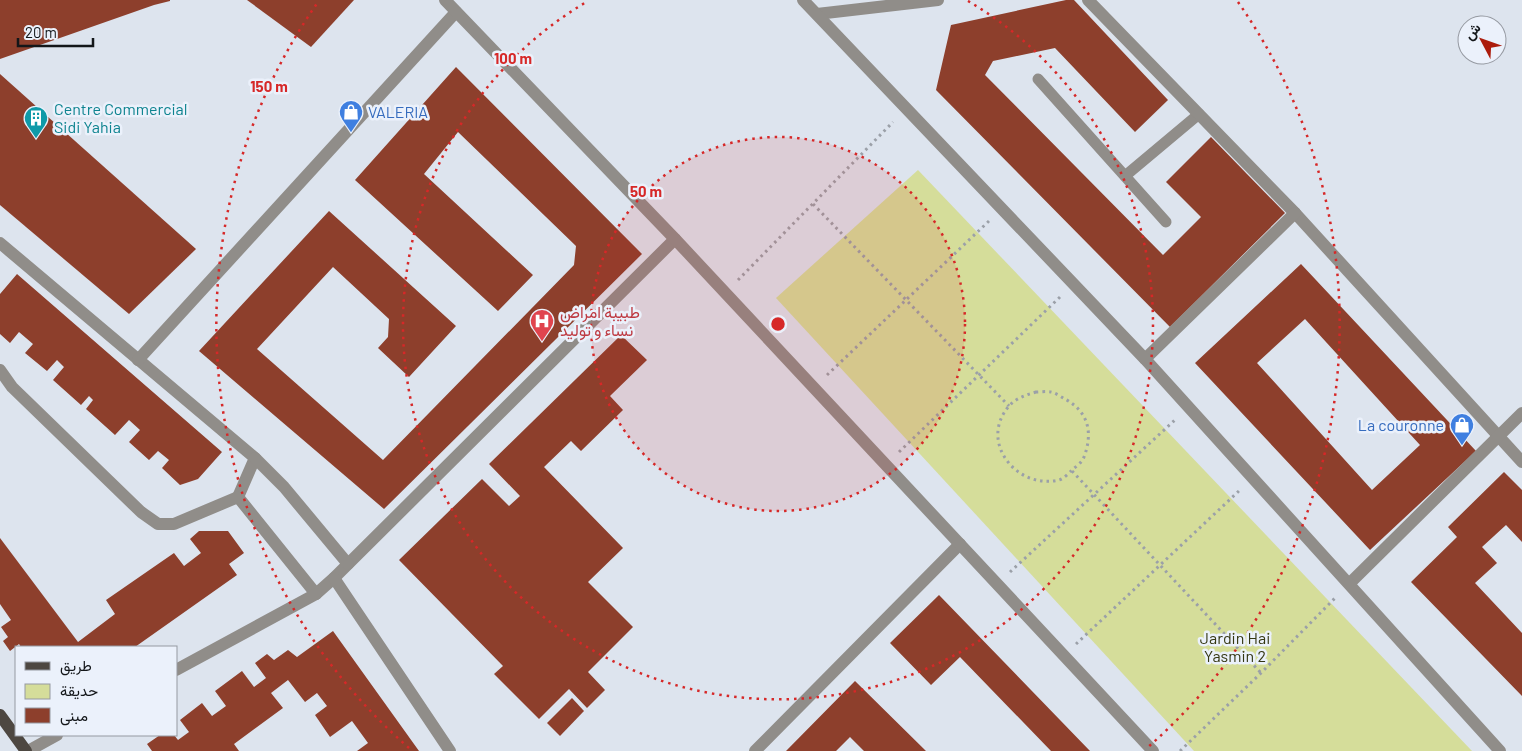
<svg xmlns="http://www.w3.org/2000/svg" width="1522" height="751" font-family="Barlow,Vazirmatn,sans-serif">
	<rect width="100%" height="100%" fill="#dde4ee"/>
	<path fill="#d5dd9a" d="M918,170L1472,751H1194L776,298Z"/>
	<g fill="#8d3f2c" fill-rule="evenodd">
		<path d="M0,0H170V1L154,5L0,59Z"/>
		<path d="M247,0H354L311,47Z"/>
		<path d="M1066,0H1074L1168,100L1135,132L1055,48L993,61L985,75L1163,255L1201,217L1166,182L1211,137L1285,213L1170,327L936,90L951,25Z"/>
		<path d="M456,67L642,254L384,509L199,351L329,211L456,326L409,377L378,348L388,337L389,319L333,267L257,349L383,460L574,265L576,246L458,132L424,174L533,275L498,311L355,180Z"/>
		<path d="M0,74L196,249L129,314L0,205Z"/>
		<path d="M1301,264L1476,451L1370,550L1195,363ZM1305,319L1420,445L1372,490L1257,363Z"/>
		<path d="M17,274L222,452L198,479L180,485L162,468L169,460L158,451L149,460L129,442L140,430L129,420L115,435L86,409L93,400L89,396L81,405L53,380L64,367L57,360L47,371L25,353L33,344L19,332L10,343L0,334V294Z"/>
		<path d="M621,335L647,360L610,396L623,410L581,451L571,441L544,467L623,548L588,582L633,627L588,672L605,690L587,708L569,689L539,719L494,674L503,666L399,560L482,479L509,506L520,496L489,464Z"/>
		<path d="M1504,472L1522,490V542L1506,525L1482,547L1497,563L1475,583L1522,633V696L1411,582L1457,537L1448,527Z"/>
		<path d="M199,531H228L244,553L229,564L237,575L135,647H21L19,644L10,651L3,641L8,637L1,627L11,620L0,604V538L78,642L115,614L106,600L174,553L184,566L201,553L190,539Z"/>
		<path d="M939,595L1090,751H1051L960,657L931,685L890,643Z"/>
		<path d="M333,631L419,751H357L368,743L352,721L330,737L315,715L327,706L317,693L305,702L288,680L271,693L283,708L234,744L239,751H152L147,744L160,735H174L178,740L189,732L180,720L202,703L212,716L226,706L215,691L242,671L254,687L266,678L255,663L267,654L274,660L288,650L297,657Z"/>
		<path d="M855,681L926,751H864L850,737L836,751H786Z"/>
		<path d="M572,698L584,711L560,736L547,723Z"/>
	</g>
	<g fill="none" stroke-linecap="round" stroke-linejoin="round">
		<g stroke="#9ba0a8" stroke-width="3" stroke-dasharray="2.5 4" stroke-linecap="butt">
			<path d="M813,204L1009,406"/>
			<path d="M738,280L893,122"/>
			<path d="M827,375L989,221"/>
			<path d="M1036,392C1040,392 1047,391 1051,392C1056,393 1061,397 1065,399C1089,412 1093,433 1084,457C1082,463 1075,467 1071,471C1068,474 1063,479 1059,480C1017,490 978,442 1009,406C1016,398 1026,395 1036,392Z"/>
			<path d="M899,452L1060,297"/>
			<path d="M1072,471L1261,673"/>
			<path d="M1010,572L1176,419"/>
			<path d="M1076,644L1240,490"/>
			<path d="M1180,751L1261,673L1336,597"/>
		</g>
		<g stroke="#908d89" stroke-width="11">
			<path d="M1038,79L1166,222"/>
			<path d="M1125,176L1199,114"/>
		</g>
		<g stroke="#908d89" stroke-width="12">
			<path d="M1088,0L1295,213L1522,462"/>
			<path d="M817,14L938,0"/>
			<path d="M0,243L255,458L238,497"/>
			<path d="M1145,359L1295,213"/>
			<path d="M138,360L456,12"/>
			<path d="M0,370L12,387L141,512L158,524H174L238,497L316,594L334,578L675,239"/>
			<path d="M255,458L284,487L348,564"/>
			<path d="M334,578L450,751"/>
			<path d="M1350,583L1522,413"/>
			<path d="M176,670L316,594"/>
			<path d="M28,751L57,735"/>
			<path d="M755,751L960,544"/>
		</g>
		<g stroke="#908d89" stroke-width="12">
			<path d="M445,0L675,239L1153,751"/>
			<path d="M803,0L1145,359L1500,751"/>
		</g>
		<path stroke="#4d4741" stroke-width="12" d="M0,715L26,751"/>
	</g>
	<circle cx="778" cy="324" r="187" fill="#d62828" fill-opacity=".12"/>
	<g fill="none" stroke="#d62828" stroke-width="2.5" stroke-dasharray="2.5 5">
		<circle cx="778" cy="324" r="187"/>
		<path d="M968 1A375 375 0 1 1 588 1"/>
		<path d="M409 748A562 562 0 0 1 318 2M1238 2A562 562 0 0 1 1147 748"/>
	</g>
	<defs>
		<g id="shop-pin" transform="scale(1.25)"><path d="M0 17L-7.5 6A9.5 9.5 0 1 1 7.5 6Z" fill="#3f7fe0" stroke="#ebf1fb"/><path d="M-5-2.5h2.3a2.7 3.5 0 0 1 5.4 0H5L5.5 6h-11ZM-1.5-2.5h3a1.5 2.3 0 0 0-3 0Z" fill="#fff"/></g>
		<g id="building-pin" transform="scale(1.25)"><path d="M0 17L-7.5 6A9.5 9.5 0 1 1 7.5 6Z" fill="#0f9aa8" stroke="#ebf1fb"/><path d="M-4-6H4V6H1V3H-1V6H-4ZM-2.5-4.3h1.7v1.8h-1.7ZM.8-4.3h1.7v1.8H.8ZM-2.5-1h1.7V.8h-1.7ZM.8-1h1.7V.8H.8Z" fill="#fff"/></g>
		<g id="hospital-pin" transform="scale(1.25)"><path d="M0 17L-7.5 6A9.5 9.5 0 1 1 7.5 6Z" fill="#e0444e" stroke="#ebf1fb"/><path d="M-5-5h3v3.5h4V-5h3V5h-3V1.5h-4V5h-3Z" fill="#fff"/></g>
	</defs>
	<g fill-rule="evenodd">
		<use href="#shop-pin" x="351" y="112"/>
		<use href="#building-pin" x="36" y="118"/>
		<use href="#hospital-pin" x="542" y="321"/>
		<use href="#shop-pin" x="1462" y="425"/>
	</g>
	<g text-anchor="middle" stroke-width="5" stroke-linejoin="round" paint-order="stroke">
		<g font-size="16" fill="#0d838f" stroke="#ebf1fb" text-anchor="start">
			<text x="54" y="115">Centre Commercial<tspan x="54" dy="18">Sidi Yahia</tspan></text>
		</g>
		<g font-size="16" fill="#366cbe" stroke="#ebf1fb" text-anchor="start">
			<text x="368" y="118">VALERIA</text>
			<text x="1444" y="431" text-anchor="end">La couronne</text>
		</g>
		<g font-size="16" fill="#be3a42" stroke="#ebf1fb" text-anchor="start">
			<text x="560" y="318">طبيبة امراض<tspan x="560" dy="18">نساء و توليد</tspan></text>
		</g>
		<g font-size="16" fill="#343712" stroke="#ebf1fb">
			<text x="1235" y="644">Jardin Hai<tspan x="1235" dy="18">Yasmin 2</tspan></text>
		</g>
	</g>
	<circle cx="778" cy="324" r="8" fill="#d62828" stroke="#ebf1fb" stroke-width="2.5"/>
	<g font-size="15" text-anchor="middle" font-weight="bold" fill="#d62828" stroke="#ebf1fb" stroke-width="5" stroke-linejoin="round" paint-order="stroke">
		<text x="513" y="64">100 m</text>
		<text x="269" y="92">150 m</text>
		<text x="646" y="197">50 m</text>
	</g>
	<rect x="15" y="646" width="162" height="90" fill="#ebf1fb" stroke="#9599a1"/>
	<rect x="25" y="662" width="25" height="8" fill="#4d4741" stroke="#9599a1"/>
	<text x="60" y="671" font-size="15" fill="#131619">طريق</text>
	<rect x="25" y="684" width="25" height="15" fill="#d5dd9a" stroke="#9599a1"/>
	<text x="60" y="696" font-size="15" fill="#131619">حديقة</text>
	<rect x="25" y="708" width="25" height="15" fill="#8d3f2c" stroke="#9599a1"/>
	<text x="60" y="721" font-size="15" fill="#131619">مبنى</text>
	<g transform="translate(1482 40) rotate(311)"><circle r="24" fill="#ebf1fb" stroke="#9599a1"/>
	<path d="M0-4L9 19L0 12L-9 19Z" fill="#ac1c0c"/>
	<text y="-8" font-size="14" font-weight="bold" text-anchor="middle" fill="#131619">ش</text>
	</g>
	<path d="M18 38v8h75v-8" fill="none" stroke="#131619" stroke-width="2.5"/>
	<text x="25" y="38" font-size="15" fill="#131619" stroke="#ebf1fb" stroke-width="4" paint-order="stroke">20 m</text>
</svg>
